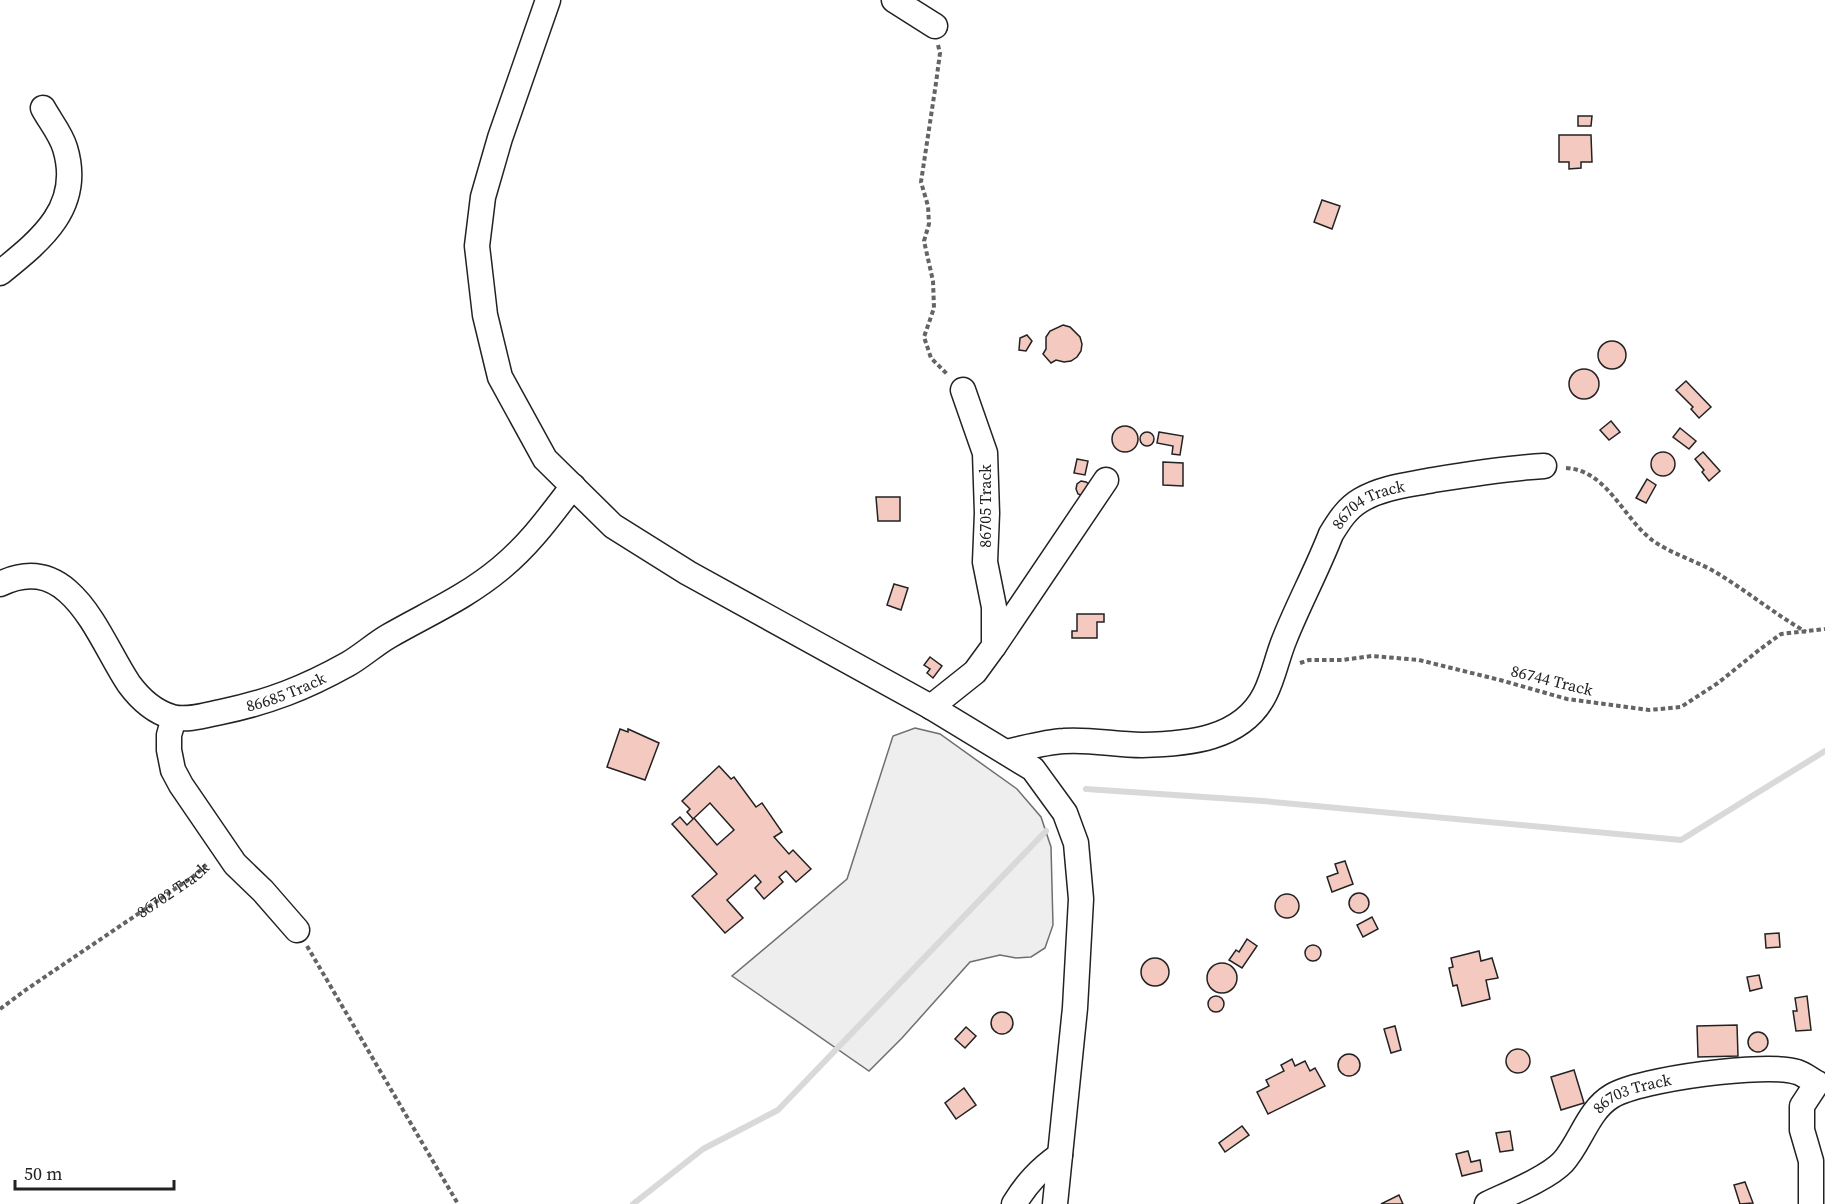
<svg xmlns="http://www.w3.org/2000/svg" width="1825" height="1204" font-family="'Source Serif 4',serif">
	<rect width="100%" height="100%" fill="#fff"/>
	<path fill="#eee" stroke="#6f6f6f" stroke-width="1.5" d="M915,728L940,734L1017,789L1041,817L1051,847L1053,925L1045,948L1031,957L1016,958L1000,955L970,962L902,1038L869,1071L732,976L847,879L893,736Z"/>
	<g fill="none" stroke-linecap="round" stroke-linejoin="round">
		<g stroke="#d9d9d9" stroke-width="6">
			<path d="M1086,789L1263,801L1681,840L1825,751"/>
			<path d="M633,1204L703,1149L778,1110L1046,831"/>
		</g>
	</g>
	<g fill="#f3c9c0" stroke="#222" stroke-width="1.5">
		<path d="M1578,116H1592L1591,126H1578Z"/>
		<path d="M1559,135H1591L1592,162H1581V168L1569,169V162H1559Z"/>
		<path d="M1322,200L1340,206L1332,229L1314,222Z"/>
		<path d="M1063,325L1070,327L1080,337L1082,344L1081,351L1077,357L1071,361L1064,362L1056,360L1051,363L1043,354L1046,349V337L1050,331Z"/>
		<path d="M1027,335L1032,341L1026,351L1019,350L1020,338Z"/>
		<circle cx="1612" cy="355" r="14"/>
		<circle cx="1584" cy="384" r="15"/>
		<path d="M1686,381L1711,407L1699,418L1691,409L1693,407L1676,390Z"/>
		<path d="M1611,421L1620,432L1609,440L1600,430Z"/>
		<circle cx="1125" cy="439" r="13"/>
		<path d="M1680,428L1696,441L1689,449L1673,437Z"/>
		<path d="M1159,432L1183,436L1180,455L1172,454L1173,446L1157,443Z"/>
		<circle cx="1147" cy="439" r="7"/>
		<circle cx="1663" cy="464" r="12"/>
		<path d="M1703,452L1720,471L1709,481L1702,472L1704,470L1695,459Z"/>
		<path d="M1077,459L1088,461L1085,475L1074,473Z"/>
		<path d="M1163,462L1183,463V486L1163,485Z"/>
		<path d="M1647,479L1656,485L1646,503L1636,498Z"/>
		<path d="M1081,481L1086,482L1090,485L1083,496L1078,494L1076,489L1077,484Z"/>
		<path d="M876,497H900V521H878Z"/>
		<path d="M894,584L908,588L901,610L887,605Z"/>
		<path d="M1077,614H1104V622H1097V638H1072V631H1077Z"/>
		<path d="M930,657L942,666L933,678L927,673L930,669L924,665Z"/>
		<path d="M620,729L628,732V729L659,743L645,780L607,767Z"/>
		<path d="M719,766L731,779L734,777L756,807L762,803L782,832L774,837L789,854L793,850L811,869L796,882L786,871L779,877L783,882L764,899L755,888L761,882L755,875L727,900L743,918L725,933L692,896L717,874L672,824L680,817L687,825L694,818L717,845L734,830L710,803L693,819L687,812L690,809L682,801Z"/>
		<path d="M1345,861L1353,884L1332,892L1327,877L1338,873L1335,864Z"/>
		<circle cx="1359" cy="903" r="10"/>
		<circle cx="1287" cy="906" r="12"/>
		<path d="M1372,917L1378,929L1363,937L1357,925Z"/>
		<path d="M1779,933L1780,947L1766,948L1765,934Z"/>
		<path d="M1247,939L1257,946L1242,968L1229,960L1236,950L1239,952Z"/>
		<circle cx="1313" cy="953" r="8"/>
		<path d="M1479,951L1481,961L1492,958L1498,978L1486,980L1490,999L1462,1006L1457,985L1453,986L1449,968L1453,967L1451,958Z"/>
		<circle cx="1155" cy="972" r="14"/>
		<circle cx="1222" cy="978" r="15"/>
		<path d="M1759,975L1762,988L1750,991L1747,977Z"/>
		<path d="M1807,996L1811,1030L1796,1031L1793,1011H1797L1795,998Z"/>
		<circle cx="1216" cy="1004" r="8"/>
		<circle cx="1002" cy="1023" r="11"/>
		<path d="M1737,1025L1738,1056L1698,1057L1697,1026Z"/>
		<path d="M1395,1026L1401,1050L1391,1053L1384,1029Z"/>
		<path d="M966,1027L976,1036L965,1048L955,1039Z"/>
		<circle cx="1758" cy="1042" r="10"/>
		<circle cx="1518" cy="1061" r="12"/>
		<circle cx="1349" cy="1065" r="11"/>
		<path d="M1292,1059L1295,1066L1305,1061L1310,1071L1315,1068L1325,1086L1268,1114L1257,1092L1269,1086L1266,1080L1284,1071L1281,1065Z"/>
		<path d="M1574,1070L1584,1103L1561,1110L1551,1077Z"/>
		<path d="M964,1088L976,1105L956,1119L945,1103Z"/>
		<path d="M1242,1126L1249,1135L1225,1152L1219,1143Z"/>
		<path d="M1510,1131L1513,1150L1500,1152L1496,1133Z"/>
		<path d="M1468,1151L1471,1162L1480,1160L1482,1171L1462,1176L1456,1154Z"/>
		<path d="M1745,1182L1753,1203L1740,1204L1734,1185Z"/>
		<path d="M1399,1195L1403,1204H1381Z"/>
	</g>
	<g fill="none" stroke-linecap="round" stroke-linejoin="round">
		<g stroke="#222" stroke-width="27">
			<g id="minor">
				<path d="M548,0L500,138L483,197L477,246L485,315L500,377L545,459L613,526L688,573L931,707L1033,769L1065,813L1076,843L1081,899L1075,1008L1055,1204"/>
				<path d="M894,0L935,26"/>
				<path d="M0,273C41,240 83,207 65,148C61,134 50,121 43,108"/>
				<path id="s2" d="M0,584C72,549 99,640 129,684C140,699 155,712 172,717C187,721 206,715 221,712C269,702 305,688 348,664C362,656 375,644 389,636C429,613 465,598 501,568C530,544 550,516 573,486"/>
				<path d="M994,646L1106,480"/>
				<path d="M931,707L975,672L994,646V607L985,562L987,513L985,453L963,390"/>
				<path d="M174,718L169,735V750L173,770L181,785L235,864L263,891L297,930"/>
				<path id="s3" d="M1006,752C1025,748 1045,742 1064,741C1090,739 1116,745 1142,745C1187,744 1242,740 1265,694C1274,676 1277,657 1285,638C1299,603 1317,570 1331,534C1339,521 1347,508 1361,500C1383,487 1409,485 1433,480C1470,474 1507,468 1544,466"/>
				<path d="M1014,1204C1027,1183 1040,1169 1060,1155"/>
				<path id="s4" d="M1487,1204C1508,1194 1548,1178 1563,1162C1581,1142 1588,1110 1612,1096C1640,1079 1767,1062 1797,1072C1804,1074 1811,1080 1817,1083L1802,1106V1130L1811,1161V1204"/>
			</g>
		</g>
		<g stroke="#646464" stroke-width="4" stroke-dasharray="4.5 3" stroke-linecap="butt">
			<path d="M938,45L940,53L936,83L921,182L928,206L929,224L924,241L933,281L934,308L924,337L931,358L948,375"/>
			<path d="M1566,468C1607,470 1623,518 1652,540C1671,554 1697,561 1717,573C1748,592 1775,614 1806,632"/>
			<path d="M1300,663L1309,660H1342L1372,656L1419,660L1500,680L1567,699L1649,710L1681,707L1718,683L1759,650L1781,634L1825,629"/>
			<path d="M307,946L458,1204"/>
			<path id="s1" d="M0,1009L27,989L194,876L208,863"/>
		</g>
		<use href="#minor" stroke="#fff" stroke-width="24"/>
	</g>
	<g text-anchor="middle" stroke-width="4.5" stroke-linejoin="round" paint-order="stroke">
		<g font-size="16" fill="#222" stroke="#fff">
			<text transform="translate(985 506) rotate(-90)" y="6">86705 Track</text>
			<text dy="6" stroke="none"><textPath href="#s3" startOffset="501">86704 Track</textPath></text>
			<text transform="translate(1552 680) rotate(14)" y="6">86744 Track</text>
			<text dy="6" stroke="none"><textPath href="#s2" startOffset="357">86685 Track</textPath></text>
			<text dy="6" stroke="none"><textPath href="#s1" startOffset="210">86702 Track</textPath></text>
			<text dy="6" stroke="none"><textPath href="#s4" startOffset="190">86703 Track</textPath></text>
		</g>
	</g>
	<path d="M15 1180v9h159v-9" fill="none" stroke="#222222" stroke-width="3"/>
	<text x="24" y="1180" font-size="18" fill="#222222" stroke="#ffffff" stroke-width="4.5" paint-order="stroke">50 m</text>
</svg>
